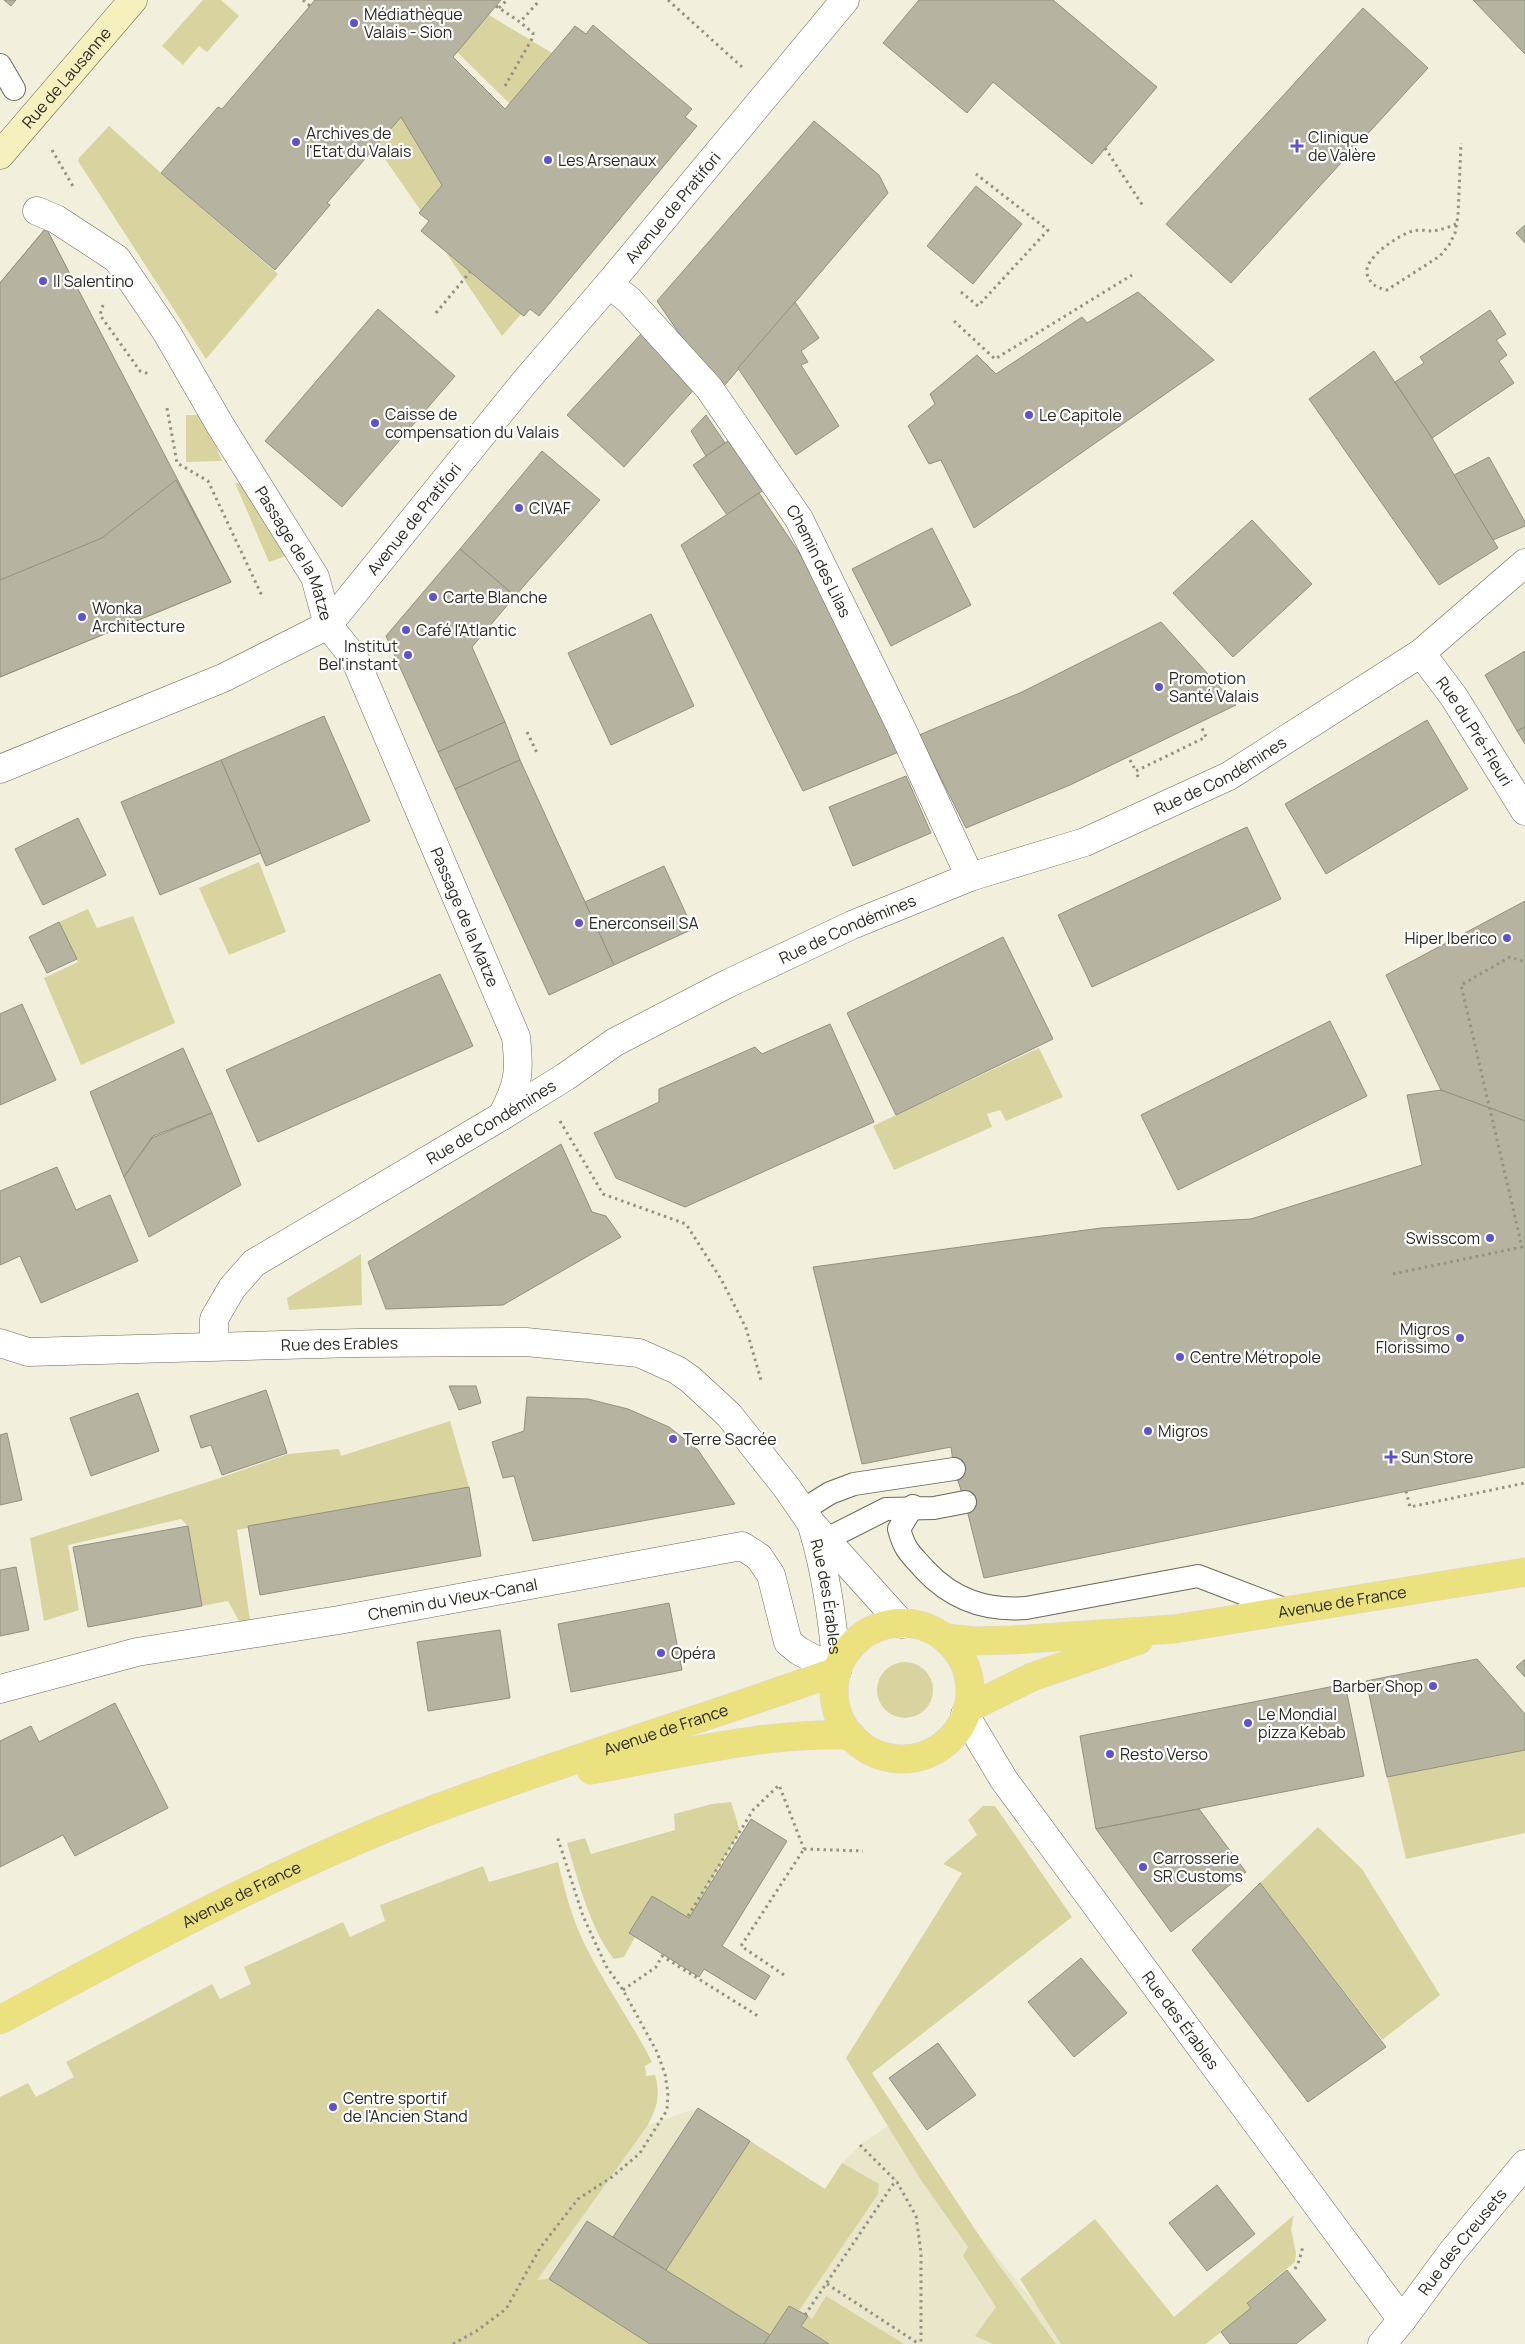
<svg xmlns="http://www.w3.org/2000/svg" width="1525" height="2344" font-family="Manrope,sans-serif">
	<rect width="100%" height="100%" fill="#f2f0dc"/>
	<path fill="#e9e6ca" d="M698,2108L825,2189L842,2163L860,2145L888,2126L1069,2344H475L527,2293L648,2125Z"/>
	<g fill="#d9d39f">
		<path d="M203,0H221L239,16L207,52L199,46L183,65L162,46Z"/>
		<path d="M489,15L552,53L510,104L457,52Z"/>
		<path d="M401,117L442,184L421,211L376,146Z"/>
		<path d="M109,126L161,173L278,274L206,359L78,161L79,158Z"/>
		<path d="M445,251L521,314L502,336Z"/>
		<path d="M186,415H203L222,461L186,462Z"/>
		<path d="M235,483L245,484L291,554L269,562Z"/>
		<path d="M259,862L286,932L229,955L199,888Z"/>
		<path d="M88,909L97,928L133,916L175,1023L81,1065L44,978L78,962L59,922Z"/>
		<path d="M1039,1048L1063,1097L1006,1121L1000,1110L987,1114L992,1127L894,1170L873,1126Z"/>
		<path d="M361,1254L362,1305L289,1310L287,1298Z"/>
		<path d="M450,1421L469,1487L237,1530L250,1620L240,1623L228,1601L202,1606L188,1526L181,1519L68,1545L79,1610L44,1621L30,1538L214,1480L288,1454L339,1449L341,1456Z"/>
		<circle cx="905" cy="1690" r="28"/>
		<path d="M1525,1750V1833L1406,1859L1387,1777Z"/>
		<path d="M731,1802L740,1831L689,1918L652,1896L629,1933L635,1937L624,1957L614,1959C590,1929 578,1880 567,1843L585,1838L591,1854L675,1830L674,1814L712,1804Z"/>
		<path d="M983,1806H995L1072,1917L872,2073L994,2258L1056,2344H993L975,2336L996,2307L963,2256L968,2247L921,2180L846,2058L962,1873L943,1864L977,1835L968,1820Z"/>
		<path d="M1318,1827L1362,1869L1440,1995L1382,2040L1260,1883Z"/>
		<path d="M558,1862C565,1892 573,1922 587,1949C607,1988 632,2023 652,2062L645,2066L646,2076L655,2075C661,2095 657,2107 648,2125L537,2280L549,2279L650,2344H0V2097L28,2083L36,2097L74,2077L66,2062L212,1984L220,1999L251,1984L244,1967L343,1922L350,1937L385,1921L380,1905L483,1866L489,1882Z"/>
		<path d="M750,2141L825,2189L842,2163L879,2184L878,2194L798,2312L789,2306L770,2335L666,2270Z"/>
		<path d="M1294,2215L1291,2229L1296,2253L1295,2262L1247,2302L1251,2308L1206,2344H1061L1020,2279L1095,2219L1174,2317Z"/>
		<path d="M826,2296L904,2344H829L801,2326L808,2316L812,2319Z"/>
	</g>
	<g fill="#b6b4a1" stroke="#92907e">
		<path d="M4,0H16L11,6Z"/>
		<path d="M315,0H501L453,57L505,109L575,26L586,34L593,25L692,109L685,117L697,126L539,316L530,309L524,316L521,314L421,231L429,221L419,213L442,185L401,117L327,203L330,205L275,270L161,173L218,107L222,109Z"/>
		<path d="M919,0H1053L1157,87L1092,164L993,82L967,113L883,43Z"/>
		<path d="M1473,0H1525V54Z"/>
		<path d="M1363,8L1428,68L1231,283L1166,224Z"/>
		<path d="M814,121L879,175L888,193L719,392L657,301Z"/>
		<path d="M976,186L1022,224L973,284L927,246Z"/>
		<path d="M1525,225V243L1516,233Z"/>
		<path d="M46,228L148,426L66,477L17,387L0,376V283Z"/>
		<path d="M46,228L231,582L0,677V283Z"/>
		<path d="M1138,292L1214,360L974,528L941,460L929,464L908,426L935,404L930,394L977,355L996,374L1082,317L1087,323Z"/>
		<path d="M795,302L819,338L801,351L808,362L801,365L839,426L796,455L738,368Z"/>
		<path d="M378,309L455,376L342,507L265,441Z"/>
		<path d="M1490,310L1506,334L1496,340L1507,355L1499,361L1514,383L1432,438L1395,382L1424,363L1420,357Z"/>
		<path d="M641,334L698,385L624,467L567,415Z"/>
		<path d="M1374,351L1432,438L1498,548L1439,585L1309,399Z"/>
		<path d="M706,415L725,443L706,456L691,431Z"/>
		<path d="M731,439L765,489L727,515L693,465Z"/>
		<path d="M542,451L600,500L515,596L460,549Z"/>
		<path d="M1489,457L1525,522V526L1493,540L1454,475Z"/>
		<path d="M176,480L231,582L0,677V580L102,538Z"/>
		<path d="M759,493L810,569L899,752L803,791L681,545Z"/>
		<path d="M1252,520L1312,584L1233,657L1173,593Z"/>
		<path d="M932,528L971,605L891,646L852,569Z"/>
		<path d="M460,549L515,596L472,647L505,722L438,752L386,636Z"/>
		<path d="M651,614L694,706L611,745L568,653Z"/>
		<path d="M1161,622L1236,705L1070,785L966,828L919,735L1022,692Z"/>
		<path d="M1525,651V727L1517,731L1485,675Z"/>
		<path d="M324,716L370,821L266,866L221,760Z"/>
		<path d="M1427,720L1468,789L1326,874L1285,804Z"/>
		<path d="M505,722L520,760L455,789L438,752Z"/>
		<path d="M1525,727V744L1517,731Z"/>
		<path d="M221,760L261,853L160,895L121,802Z"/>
		<path d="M520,760L614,965L549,995L455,789Z"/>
		<path d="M906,776L931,833L853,866L829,807Z"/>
		<path d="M78,818L106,875L43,905L15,849Z"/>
		<path d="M1247,827L1281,899L1092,987L1058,915Z"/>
		<path d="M664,866L693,929L614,965L585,902Z"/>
		<path d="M1525,901V1121L1441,1090L1386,975Z"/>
		<path d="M59,922L77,959L47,973L29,937Z"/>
		<path d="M1003,937L1053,1039L896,1115L847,1013Z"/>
		<path d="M440,974L473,1046L258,1142L226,1070Z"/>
		<path d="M22,1004L56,1080L0,1105V1014Z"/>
		<path d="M1330,1021L1367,1096L1178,1190L1141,1115Z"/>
		<path d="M830,1024L874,1122L685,1207L616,1178L594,1133L659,1102V1089L755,1047L762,1054Z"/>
		<path d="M183,1048L212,1113L153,1136L124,1177L90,1092Z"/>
		<path d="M1441,1090L1525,1121V1467L984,1578L965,1502L954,1469L951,1447L862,1464L813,1267L1101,1228L1251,1219L1422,1165L1407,1095Z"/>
		<path d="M212,1113L241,1185L149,1237L124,1177L152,1138Z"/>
		<path d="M561,1144L592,1212L606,1216L621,1237L503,1305L386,1309L368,1262Z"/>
		<path d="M57,1167L76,1210L110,1195L138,1261L41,1303L20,1256L0,1265V1191Z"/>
		<path d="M449,1386H476L481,1403L459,1410Z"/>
		<path d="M266,1390L287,1453L222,1475L211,1445L201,1448L190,1416Z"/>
		<path d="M138,1393L159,1451L91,1476L70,1418Z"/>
		<path d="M527,1397L588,1399L628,1409L669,1427L698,1450L735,1504L533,1541L514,1476L503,1478L492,1442L524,1431Z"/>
		<path d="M7,1433L22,1500L0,1505V1435Z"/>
		<path d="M469,1487L481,1556L260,1595L248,1526Z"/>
		<path d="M188,1526L202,1606L88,1627L73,1547Z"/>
		<path d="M16,1567L29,1630L0,1636V1570Z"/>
		<path d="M669,1603L682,1670L571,1692L558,1624Z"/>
		<path d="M500,1630L510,1698L428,1711L417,1642Z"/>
		<path d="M1477,1659L1525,1714V1750L1387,1777L1366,1681Z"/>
		<path d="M1525,1659V1677L1516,1667Z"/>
		<path d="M1345,1684L1364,1776L1096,1829L1080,1736Z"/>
		<path d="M115,1703L168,1808L75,1856L63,1835L0,1867V1741L31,1726L39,1742Z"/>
		<path d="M1199,1809L1246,1872L1171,1932L1096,1829Z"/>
		<path d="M751,1819L787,1841L722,1946L770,1976L755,2000L704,1969L699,1977L629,1933L652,1896L689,1918Z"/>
		<path d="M1260,1883L1386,2047L1308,2102L1192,1950Z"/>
		<path d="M1081,1958L1127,2013L1074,2057L1028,2002Z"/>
		<path d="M938,2043L976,2095L927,2130L889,2078Z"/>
		<path d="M698,2108L750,2141L666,2270L613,2237Z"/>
		<path d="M1217,2185L1255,2234L1207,2271L1169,2223Z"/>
		<path d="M587,2221L770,2335L764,2344H650L549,2279Z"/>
		<path d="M1287,2270L1326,2320L1296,2344H1230L1221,2332L1251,2308L1247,2303Z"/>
		<path d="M789,2306L808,2316L801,2326L829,2344H764Z"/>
	</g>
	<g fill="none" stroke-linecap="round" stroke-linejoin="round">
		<g stroke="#696756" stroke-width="24">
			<g id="lane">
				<path d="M0,65L14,89"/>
				<path d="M913,1506L899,1529C905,1551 910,1553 925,1570C953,1600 986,1611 1026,1608L1198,1576L1284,1609"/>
				<path d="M803,1510L830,1493L854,1484L954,1469"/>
				<path d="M817,1544L886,1509L934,1508L965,1502"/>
			</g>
		</g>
		<g stroke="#696756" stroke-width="29">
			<g id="street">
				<path id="s1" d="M37,211L56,219L117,259L167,333L220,425L315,577L328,625L355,659L516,1037C520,1073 519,1083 502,1116"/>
				<path id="s2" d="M609,284L629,300L709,388L799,519L899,723L970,877"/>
				<path id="s3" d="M1421,653L1454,697L1525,811"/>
				<path id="s4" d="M0,769L223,678L328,625L523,384L609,284L845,0"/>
				<path id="s5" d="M0,1343L28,1352L358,1343L526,1342L639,1353L677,1370L690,1379L729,1415L787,1488L811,1523L902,1624"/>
				<path id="s6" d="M214,1346V1319L232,1288L254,1263L502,1116L565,1077L615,1042L729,983L852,925L970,877L1085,842L1229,776L1421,653L1525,563"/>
				<path id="s7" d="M813,1529C827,1576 833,1622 837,1671"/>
				<path id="s8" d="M0,1689L137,1652L339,1620L742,1546L759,1557L771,1575L788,1642L799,1651L837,1671"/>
				<path id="s9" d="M965,1715L1004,1780L1402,2320"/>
				<path id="s10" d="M1382,2344L1402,2320L1452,2252L1525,2164"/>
			</g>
		</g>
		<g stroke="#696756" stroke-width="29">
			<g id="secondary">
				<path id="s11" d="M0,155L133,0"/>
			</g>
		</g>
		<g stroke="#d8d8d7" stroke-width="29">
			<g id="primary">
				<circle cx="902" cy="1691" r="68"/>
				<path id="s12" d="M946,1638L974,1641L1012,1640L1174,1629L1525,1572"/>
				<path d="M967,1709L1032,1677L1139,1640"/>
				<path d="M591,1770C676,1755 764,1732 851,1735"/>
				<path id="s13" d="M0,2020C140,1945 278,1869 427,1812C562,1761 701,1720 837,1671"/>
			</g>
		</g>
		<g stroke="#949284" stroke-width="3" stroke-dasharray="2.5 4" stroke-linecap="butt">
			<path d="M303,0L310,6"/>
			<path d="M668,0L742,67"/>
			<path d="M496,6L520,22L540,0"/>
			<path d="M499,8L507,0"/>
			<path d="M505,86L533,37V33L520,22"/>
			<path d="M1105,148L1143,206"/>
			<path d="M52,150L74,188"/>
			<path d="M1456,224C1449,227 1441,230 1433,231C1427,231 1420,229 1413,231C1400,234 1363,258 1367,274C1370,284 1377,288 1387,290L1440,256L1449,245L1455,233L1458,216L1461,143"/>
			<path d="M961,292L978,306L1048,230L976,174"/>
			<path d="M103,305L100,315L140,371L149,374"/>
			<path d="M436,313L470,272"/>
			<path d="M954,321L995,359L1132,275"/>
			<path d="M167,408L177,463L208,481L263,598"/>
			<path d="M527,732L538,755"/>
			<path d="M1130,760L1136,771"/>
			<path d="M1138,777L1136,771L1206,737L1201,726"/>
			<path d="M560,1121L603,1194L686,1224L721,1279L746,1328L761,1380"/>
			<path d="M1393,1274L1522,1247L1461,985L1510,957L1525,962"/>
			<path d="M1406,1491L1410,1507L1525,1483"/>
			<path d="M804,1849L863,1851"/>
			<path d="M688,1916L753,1810L779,1785L804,1849"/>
			<path d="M784,1975L741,1946L804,1849"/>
			<path d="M623,1990L656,1967L662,1956L758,2016"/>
			<path d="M860,2145L897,2182L916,2216L921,2253V2344"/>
			<path d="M1295,2269L1299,2261L1303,2246"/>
			<path d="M827,2284L919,2344"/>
			<path d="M805,2315L896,2180"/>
			<path d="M453,2344L478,2330L506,2309L540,2248L578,2199L612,2177L640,2153L667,2110L668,2093L665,2074L657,2052L623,1990L606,1966L583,1916L557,1836"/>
		</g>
		<use href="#lane" stroke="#fff" stroke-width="22"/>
		<use href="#street" stroke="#fff" stroke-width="28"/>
		<use href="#secondary" stroke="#f6f0bf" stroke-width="28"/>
		<use href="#primary" stroke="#ece17f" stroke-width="28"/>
	</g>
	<g fill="#5e53cc" stroke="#fff" stroke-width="2">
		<circle cx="354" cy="23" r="5"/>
		<circle cx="296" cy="142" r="5"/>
		<path d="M1294.5 138.5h5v5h5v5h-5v5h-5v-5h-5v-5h5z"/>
		<circle cx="548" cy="160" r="5"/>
		<circle cx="43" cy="281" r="5"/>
		<circle cx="1029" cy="415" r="5"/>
		<circle cx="375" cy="423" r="5"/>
		<circle cx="519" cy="508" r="5"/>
		<circle cx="433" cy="597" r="5"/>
		<circle cx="82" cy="617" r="5"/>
		<circle cx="406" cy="630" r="5"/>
		<circle cx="408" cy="655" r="5"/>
		<circle cx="1159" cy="687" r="5"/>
		<circle cx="579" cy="923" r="5"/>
		<circle cx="1507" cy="938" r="5"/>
		<circle cx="1490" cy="1238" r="5"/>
		<circle cx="1460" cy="1338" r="5"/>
		<circle cx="1180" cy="1357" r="5"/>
		<circle cx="1148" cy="1431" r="5"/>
		<circle cx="673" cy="1439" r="5"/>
		<path d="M1388.5 1449.5h5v5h5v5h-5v5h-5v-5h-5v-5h5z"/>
		<circle cx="661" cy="1653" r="5"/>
		<circle cx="1433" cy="1686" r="5"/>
		<circle cx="1248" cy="1723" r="5"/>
		<circle cx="1110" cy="1754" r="5"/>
		<circle cx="1143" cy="1867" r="5"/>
		<circle cx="333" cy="2107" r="5"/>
	</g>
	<g text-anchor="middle" stroke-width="4.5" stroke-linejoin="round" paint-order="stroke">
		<g font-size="16" fill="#292821" stroke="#fff" text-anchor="start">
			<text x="364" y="20">Médiathèque<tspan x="364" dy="18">Valais - Sion</tspan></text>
			<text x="306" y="139">Archives de<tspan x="306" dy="18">l'Etat du Valais</tspan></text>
			<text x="1308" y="143">Clinique<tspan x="1308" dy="18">de Valère</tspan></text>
			<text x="558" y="166">Les Arsenaux</text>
			<text x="53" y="287">Il Salentino</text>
			<text x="385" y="420">Caisse de<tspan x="385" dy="18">compensation du Valais</tspan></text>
			<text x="1039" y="421">Le Capitole</text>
			<text x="529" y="514">CIVAF</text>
			<text x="443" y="603">Carte Blanche</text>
			<text x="92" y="614">Wonka<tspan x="92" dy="18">Architecture</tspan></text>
			<text x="416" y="636">Café l'Atlantic</text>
			<text x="398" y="652" text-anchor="end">Institut<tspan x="398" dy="18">Bel'instant</tspan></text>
			<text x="1169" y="684">Promotion<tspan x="1169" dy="18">Santé Valais</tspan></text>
			<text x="589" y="929">Enerconseil SA</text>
			<text x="1497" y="944" text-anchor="end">Hiper Iberico</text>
			<text x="1480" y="1244" text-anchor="end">Swisscom</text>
			<text x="1450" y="1335" text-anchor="end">Migros<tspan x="1450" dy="18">Florissimo</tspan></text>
			<text x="1190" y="1363">Centre Métropole</text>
			<text x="1158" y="1437">Migros</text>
			<text x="683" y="1445">Terre Sacrée</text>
			<text x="1401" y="1463">Sun Store</text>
			<text x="671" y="1659">Opéra</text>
			<text x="1423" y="1692" text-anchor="end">Barber Shop</text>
			<text x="1258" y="1720">Le Mondial<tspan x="1258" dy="18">pizza Kebab</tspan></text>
			<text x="1120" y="1760">Resto Verso</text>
			<text x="1153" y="1864">Carrosserie<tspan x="1153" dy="18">SR Customs</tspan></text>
			<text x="343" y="2104">Centre sportif<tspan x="343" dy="18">de l'Ancien Stand</tspan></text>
		</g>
		<g font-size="16" fill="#292821" stroke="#fff">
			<text dy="6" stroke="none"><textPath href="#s11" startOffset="102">Rue de Lausanne</textPath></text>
			<text dy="6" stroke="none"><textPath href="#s4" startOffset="900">Avenue de Pratifori</textPath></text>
			<text dy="6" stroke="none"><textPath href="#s4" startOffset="495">Avenue de Pratifori</textPath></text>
			<text dy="6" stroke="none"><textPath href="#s1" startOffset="438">Passage de la Matze</textPath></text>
			<text dy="6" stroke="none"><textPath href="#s2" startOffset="350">Chemin des Lilas</textPath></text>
			<text dy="6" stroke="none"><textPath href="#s3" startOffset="95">Rue du Pré-Fleuri</textPath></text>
			<text dy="6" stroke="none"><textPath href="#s6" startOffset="1182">Rue de Condémines</textPath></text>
			<text dy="6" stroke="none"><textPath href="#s1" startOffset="842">Passage de la Matze</textPath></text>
			<text dy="6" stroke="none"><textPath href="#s6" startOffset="778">Rue de Condémines</textPath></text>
			<text dy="6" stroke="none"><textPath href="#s6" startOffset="372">Rue de Condémines</textPath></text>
			<text dy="6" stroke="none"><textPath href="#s5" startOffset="341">Rue des Erables</textPath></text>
			<text dy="6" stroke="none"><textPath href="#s7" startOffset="69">Rue des Érables</textPath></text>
			<text dy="6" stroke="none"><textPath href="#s8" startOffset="462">Chemin du Vieux-Canal</textPath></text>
			<text dy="6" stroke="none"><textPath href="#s12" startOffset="399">Avenue de France</textPath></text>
			<text dy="6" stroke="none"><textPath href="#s13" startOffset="728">Avenue de France</textPath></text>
			<text dy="6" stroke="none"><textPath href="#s13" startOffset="272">Avenue de France</textPath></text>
			<text dy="6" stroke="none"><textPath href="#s9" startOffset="374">Rue des Érables</textPath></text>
			<text dy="6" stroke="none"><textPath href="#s10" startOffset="130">Rue des Creusets</textPath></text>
		</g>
	</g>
</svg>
